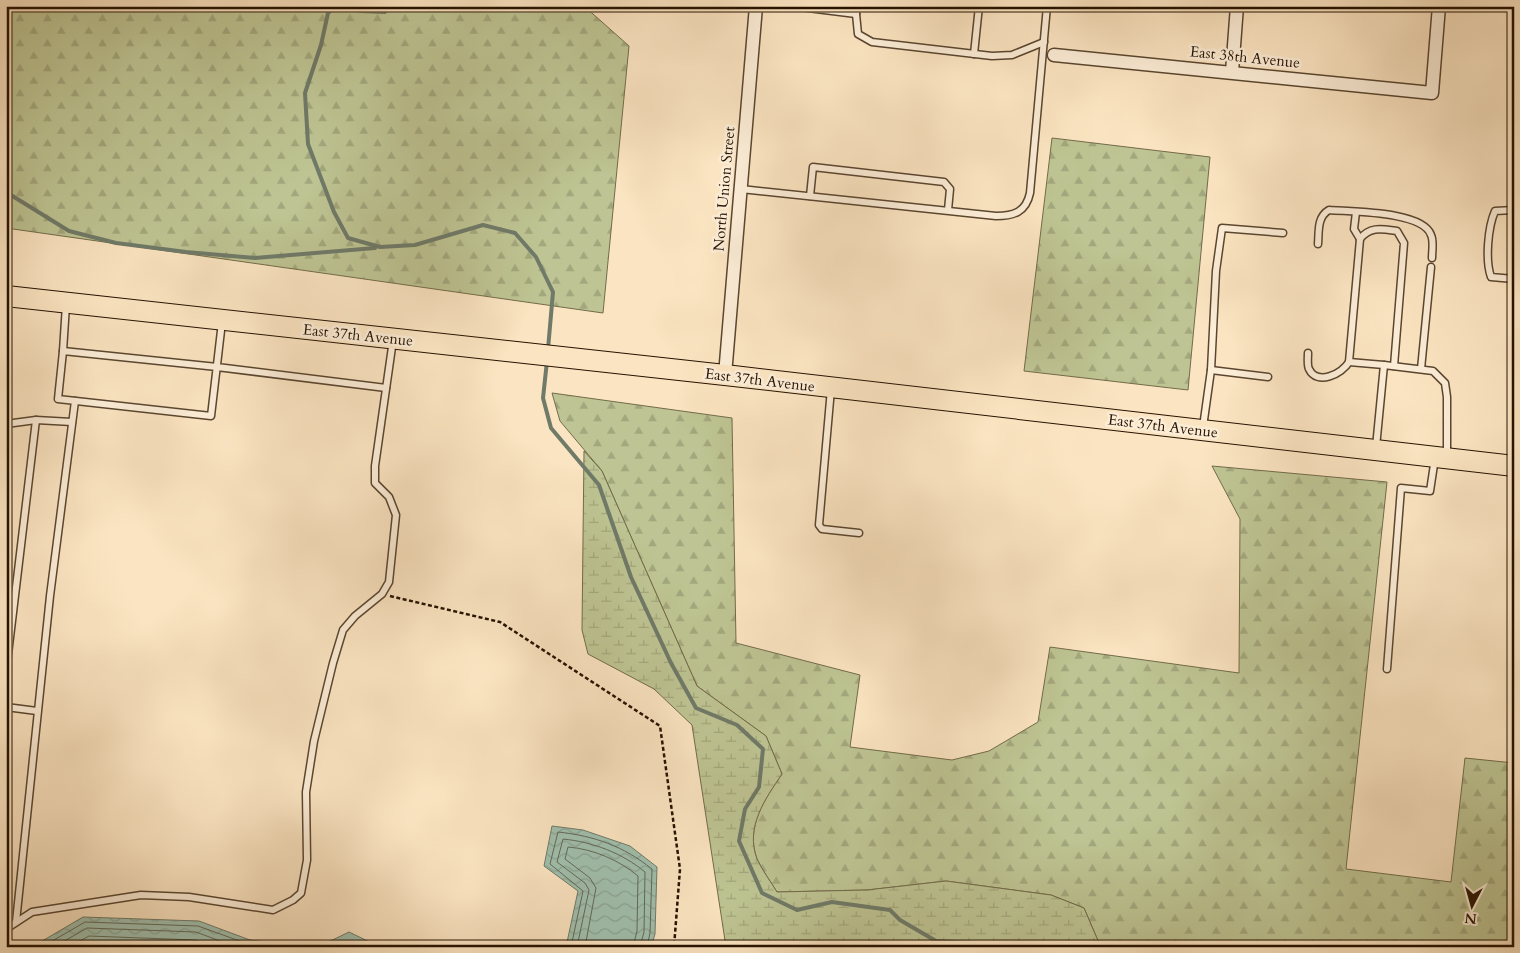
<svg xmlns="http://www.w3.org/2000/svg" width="1520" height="953" font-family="Cardo,serif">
	<defs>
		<pattern id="forest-firs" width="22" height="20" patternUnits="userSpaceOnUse" patternTransform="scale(1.25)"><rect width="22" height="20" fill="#bec493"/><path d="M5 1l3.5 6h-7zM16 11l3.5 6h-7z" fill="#a3a77d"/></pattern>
		<pattern id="wetland-marsh" width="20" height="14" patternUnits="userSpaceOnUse" patternTransform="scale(1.25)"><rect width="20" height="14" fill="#bec493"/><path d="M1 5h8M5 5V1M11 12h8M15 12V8" fill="none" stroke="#a3a77d"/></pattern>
		<pattern id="water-waves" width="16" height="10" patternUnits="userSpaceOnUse" patternTransform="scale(1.25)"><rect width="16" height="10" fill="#a0bfad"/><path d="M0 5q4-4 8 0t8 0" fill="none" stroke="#8aa393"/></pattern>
	</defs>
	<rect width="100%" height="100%" fill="#fbe4c1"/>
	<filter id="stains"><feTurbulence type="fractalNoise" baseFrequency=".004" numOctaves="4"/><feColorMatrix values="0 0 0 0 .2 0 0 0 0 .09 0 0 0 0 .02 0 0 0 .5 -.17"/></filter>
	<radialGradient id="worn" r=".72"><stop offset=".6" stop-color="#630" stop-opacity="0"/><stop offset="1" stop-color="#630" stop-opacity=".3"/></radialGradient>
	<g fill="url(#forest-firs)" stroke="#726b4a">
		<path d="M6,6H584L629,46L603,313L6,228Z"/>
		<path d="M1052,138L1210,157L1188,390L1024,371Z"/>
		<path d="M552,393L732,418L736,643L860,675L850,747L952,760L989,751L1038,722L1050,647L1239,673L1240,519L1212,466L1387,482L1346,869L1451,882L1465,758L1514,763V947H1098L1099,943L1084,908L1051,895L946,881L867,890L777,892C771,882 762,870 757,859C745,827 765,799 782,774L766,736L697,686L602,471L560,421Z"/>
	</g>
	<path fill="url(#wetland-marsh)" stroke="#726b4a" d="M584,451L602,471L697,686L766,736L782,774C765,799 745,827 757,859C762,870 771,882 777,892L867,890L946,881L1051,895L1084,908L1099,943L1098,947H726L692,725L654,689L588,654L582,630Z"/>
	<g fill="url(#water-waves)" stroke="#6f7a68">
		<path d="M552,826L583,830L630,846L657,867L655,934L651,947H566L578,891L544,866Z"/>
		<path d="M83,917L199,921L250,940L308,947H32Z"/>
		<path d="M349,932L380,947H318Z"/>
	</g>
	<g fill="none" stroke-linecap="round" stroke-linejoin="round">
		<g stroke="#626856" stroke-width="1">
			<path d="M42,947L85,922L198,926L248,944L267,947"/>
			<path d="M54,947L87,928L196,932L236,947"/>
			<path d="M69,947L89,936L195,940L215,947"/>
			<path d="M571,947L583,891L550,864L558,832C595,836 623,846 652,869L650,933L647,947"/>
			<path d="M577,947L589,890L585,883L557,862L563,839C593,842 622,853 645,872L644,932L640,947"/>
			<path d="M585,947L596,888L590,878L565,859L568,847C593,849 619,860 638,876L637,931L633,947"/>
		</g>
		<g stroke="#6f7a68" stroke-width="4">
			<path d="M337,6L328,13L321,45L305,93L308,144L334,212L348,238L380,247L415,245L483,225L515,233L536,257L553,292L548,349"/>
			<path d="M346,6L361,11L385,12L390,6"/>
			<path d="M6,192L69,231L116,243L186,252L255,258L375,248"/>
			<path d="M547,361L543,398L551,428L599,485L631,577L671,663L696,708L737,725L763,749L759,787L745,809L739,841L762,893L797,910L832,902L890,910L900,920L936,941L973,943L978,947"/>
		</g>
		<g stroke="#5a4630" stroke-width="9">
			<g id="lane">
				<path d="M792,6L856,14L857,6"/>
				<path d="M856,14L858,34L872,42L992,56L1012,55L1044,42"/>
				<path d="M974,54L979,6"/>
				<path d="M741,189L996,216C1014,216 1026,212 1030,193L1047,6"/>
				<path d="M810,196L813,167L944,182L950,189L948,210"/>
				<path d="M1514,210L1495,211C1488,227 1485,260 1491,277L1514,279"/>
				<path d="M1356,212L1354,229L1360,239"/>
				<path d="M1318,244C1319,231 1317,217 1329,210C1351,212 1423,211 1431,235C1434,241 1432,251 1432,258"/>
				<path d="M222,322L211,416L58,399L63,351L217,367L386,388"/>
				<path d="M63,351L66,305"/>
				<path d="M1308,353C1308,358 1307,365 1309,369C1317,386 1342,374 1349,362L1360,239C1370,226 1382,229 1397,231L1404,243L1394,366"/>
				<path d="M1349,362L1384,365"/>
				<path d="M1421,369L1431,267"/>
				<path d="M1211,370L1268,377"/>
				<path d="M831,389L819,525L822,529L859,533"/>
				<path d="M6,424L36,420L72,422"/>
				<path d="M1203,427L1211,370L1216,271L1222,228L1283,233"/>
				<path d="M1376,447L1384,365L1433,371L1445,383L1447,397V455"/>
				<path d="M1387,669L1401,488L1430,491L1435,458"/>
				<path d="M6,671L36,420"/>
				<path d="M6,707L37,711"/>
				<path d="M16,922L50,596L75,401"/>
				<path d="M6,929L32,912L141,895L189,897L273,910L293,900L301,893L307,860L306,792L314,741L333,663L343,630L355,616L382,594L389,582L396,515L389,497L375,483V466L393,340"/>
			</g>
		</g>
		<g stroke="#5a4630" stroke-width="15">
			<g id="street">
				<path d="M1054,55L1432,93L1439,6"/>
				<path d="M1232,72L1237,6"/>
				<path d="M725,375L756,6"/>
			</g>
		</g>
		<g stroke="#251200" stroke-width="22">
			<path id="primary" d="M6,296L725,375L1514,466"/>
		</g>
		<path stroke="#251200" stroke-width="2.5" stroke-dasharray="4 2.5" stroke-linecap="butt" d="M390,596L500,622L660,726L680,869L674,947"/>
		<use href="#lane" stroke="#fcedd7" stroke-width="6"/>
		<use href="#street" stroke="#fcedd7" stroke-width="12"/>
		<use href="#primary" stroke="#fbe4c1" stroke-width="20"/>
	</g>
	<g text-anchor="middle" stroke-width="5" stroke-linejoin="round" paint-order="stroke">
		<g font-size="15" fill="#251200" stroke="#fcedd7">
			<text transform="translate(1245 57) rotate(6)" y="5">East 38th Avenue</text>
			<text transform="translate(724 189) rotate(-85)" y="5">North Union Street</text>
			<text transform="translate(358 335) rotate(6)" y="5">East 37th Avenue</text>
			<text transform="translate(760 380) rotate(7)" y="5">East 37th Avenue</text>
			<text transform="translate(1163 426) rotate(7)" y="5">East 37th Avenue</text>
		</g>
	</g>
	<rect width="1520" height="953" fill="none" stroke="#fbe4c1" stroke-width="25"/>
	<rect x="8" y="8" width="1505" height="938" fill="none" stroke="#251200" stroke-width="2.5"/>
	<rect x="12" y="12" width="1495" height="928" fill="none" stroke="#251200"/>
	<g transform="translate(1472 906) rotate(186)" stroke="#fcedd7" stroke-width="4" paint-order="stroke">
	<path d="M0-4L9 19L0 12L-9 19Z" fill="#251200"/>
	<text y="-8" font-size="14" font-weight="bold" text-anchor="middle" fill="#251200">N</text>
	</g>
	<rect width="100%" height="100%" filter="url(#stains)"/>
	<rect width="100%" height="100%" fill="url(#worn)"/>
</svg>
